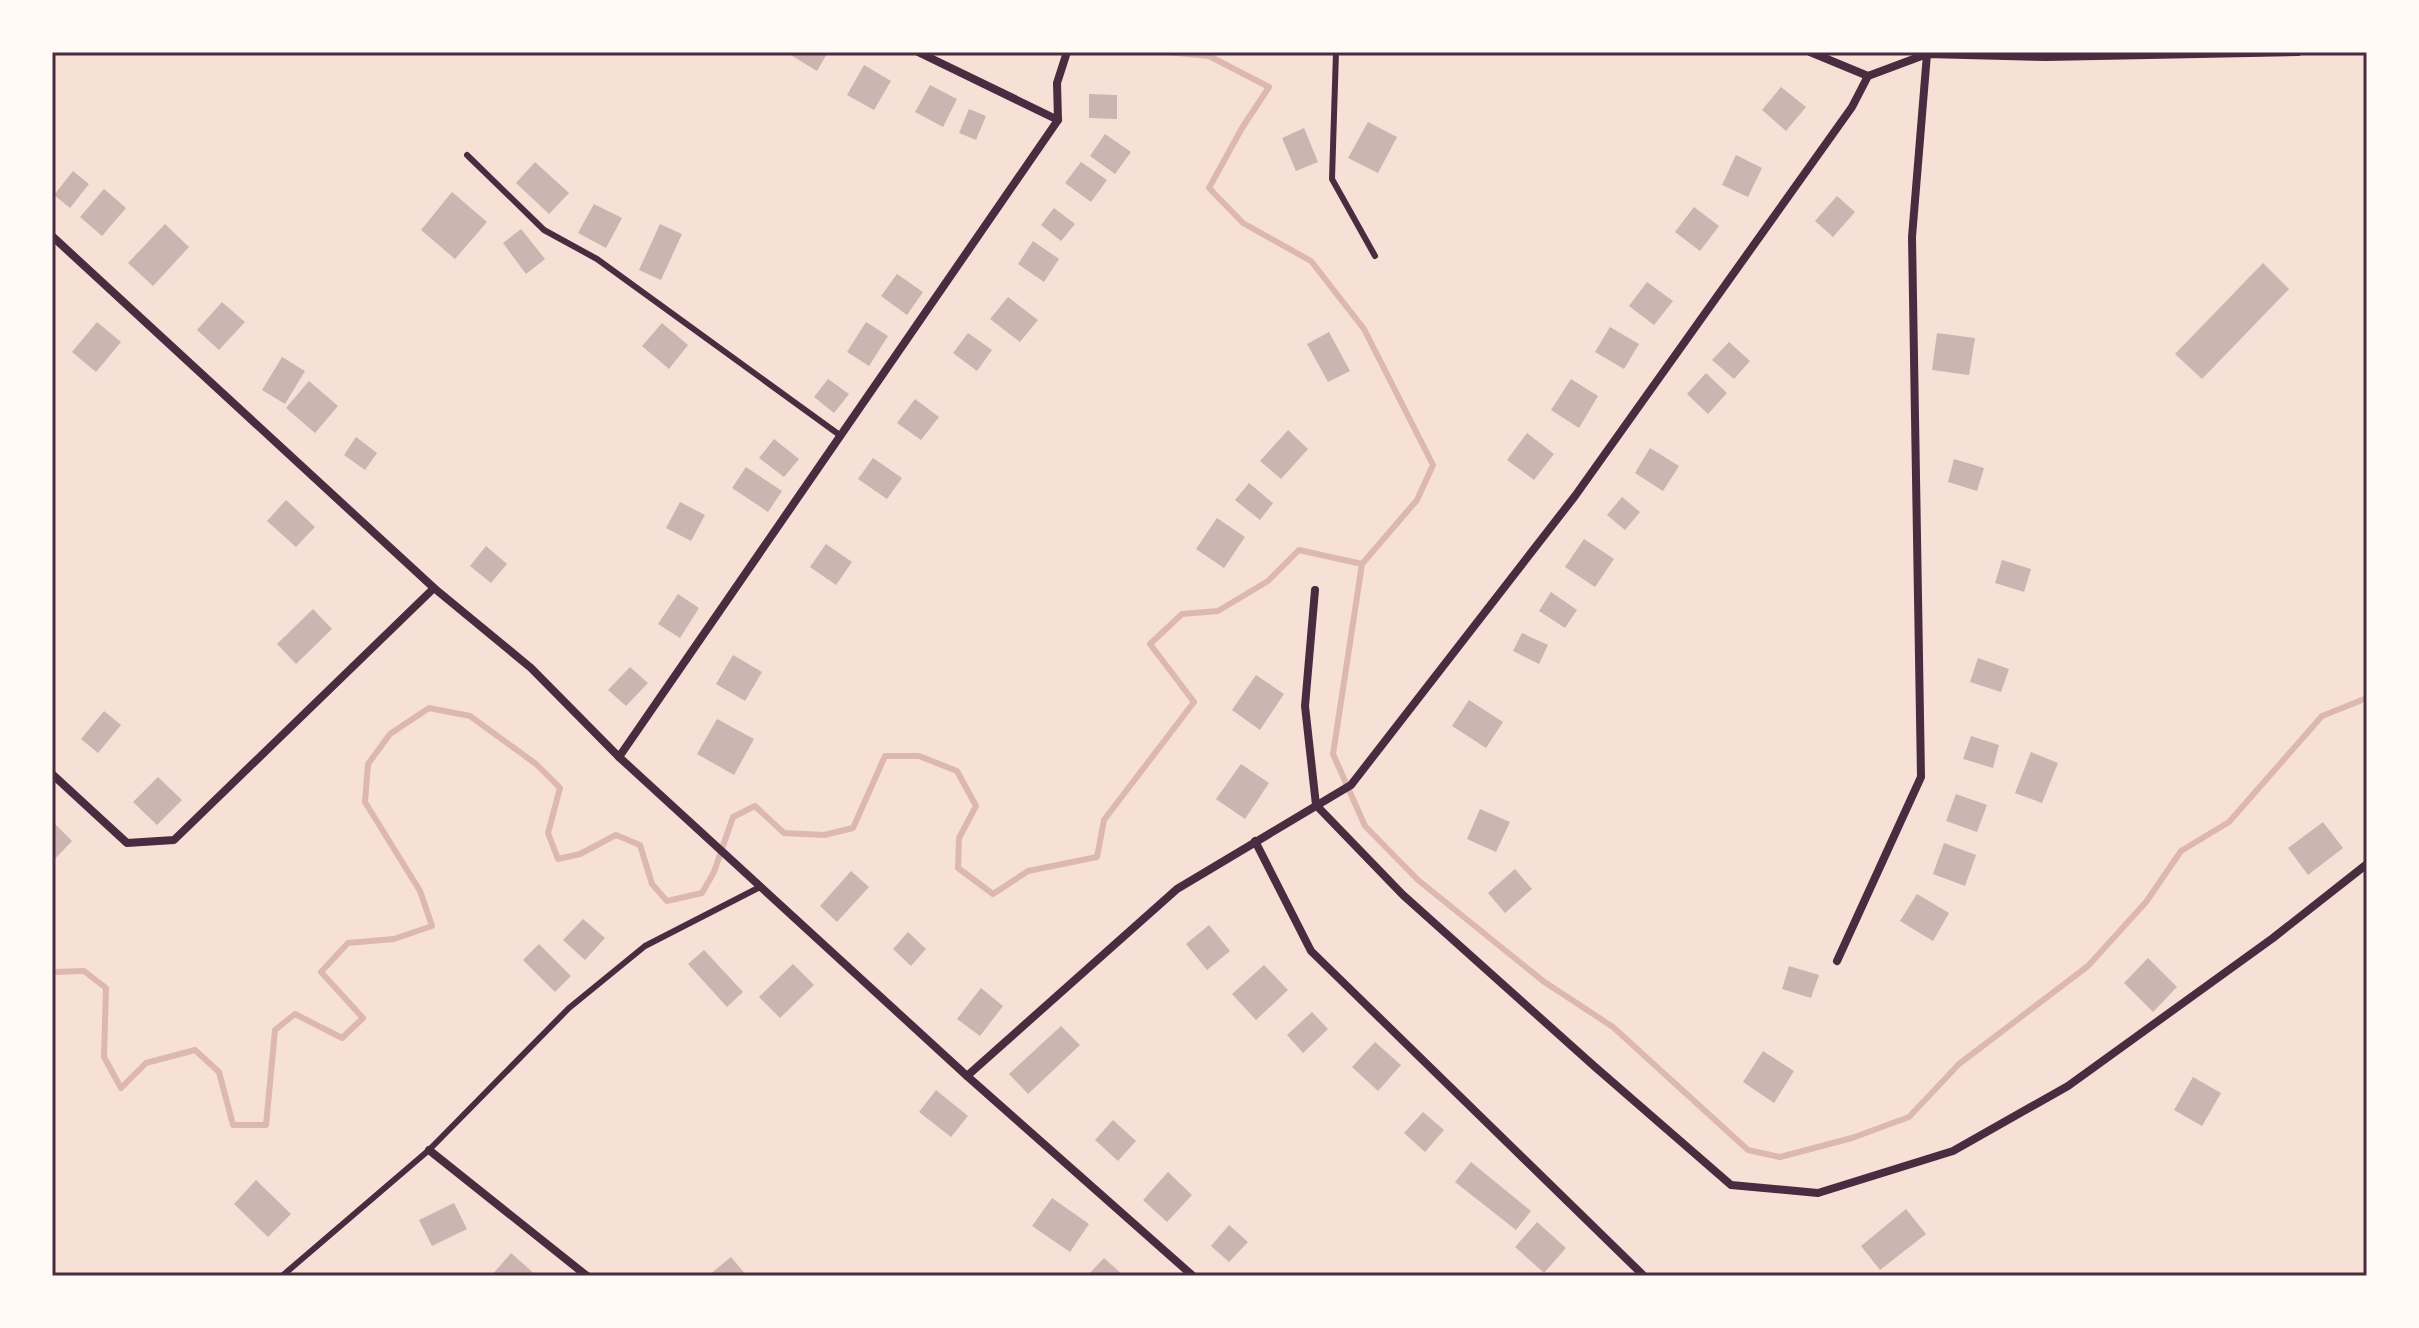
<svg xmlns="http://www.w3.org/2000/svg" width="2419" height="1328" font-family="Helvetica,sans-serif">
	<rect width="100%" height="100%" fill="#f7e1d7"/>
	<g fill="none" stroke-linecap="round" stroke-linejoin="round">
		<g stroke="#dcb8b0" stroke-width="6">
			<path d="M1167,52L1209,56L1269,87L1242,128L1209,188L1243,223L1311,261L1364,329L1433,465L1417,500L1362,564L1333,754L1365,826L1418,880L1543,981L1613,1027L1748,1150L1780,1157L1852,1138L1909,1117L1959,1064L2088,966L2146,902L2181,851L2229,822L2322,716L2367,698"/>
			<path d="M52,972L84,971L106,988L104,1057L121,1088L146,1063L195,1050L219,1072L233,1125H266L275,1030L295,1014L342,1038L363,1018L321,972L348,943L394,939L432,926L420,891L365,802L368,764L390,734L429,708L470,716L536,764L560,788L548,833L558,859L580,854L616,835L640,845L652,884L667,901L702,893L714,872L733,817L755,806L784,833L824,835L853,828L885,756H919L957,771L976,806L959,838L958,868L993,894L1028,871L1097,857L1104,820L1194,702L1150,644L1182,614L1218,611L1268,581L1299,550L1362,564"/>
		</g>
	</g>
	<g fill="#ccb4b1">
		<path d="M791,52H828L817,71L789,54Z"/>
		<path d="M864,65L891,81L874,110L847,95Z"/>
		<path d="M930,85L957,99L943,127L915,112Z"/>
		<path d="M1781,87L1806,107L1786,131L1762,110Z"/>
		<path d="M1089,94L1117,95V119L1089,118Z"/>
		<path d="M969,109L986,116L976,140L959,133Z"/>
		<path d="M1368,122L1397,137L1378,173L1348,158Z"/>
		<path d="M1304,128L1318,162L1296,171L1282,138Z"/>
		<path d="M1105,134L1131,152L1115,174L1090,156Z"/>
		<path d="M1736,155L1762,168L1748,197L1722,185Z"/>
		<path d="M535,162L569,193L549,214L516,183Z"/>
		<path d="M1081,162L1107,180L1091,202L1065,183Z"/>
		<path d="M73,171L89,184L70,208L54,195Z"/>
		<path d="M104,189L126,208L102,236L80,217Z"/>
		<path d="M452,192L487,222L455,259L421,230Z"/>
		<path d="M1837,196L1855,212L1833,237L1815,221Z"/>
		<path d="M594,204L622,218L606,248L578,233Z"/>
		<path d="M1694,207L1719,226L1700,251L1675,232Z"/>
		<path d="M1054,208L1075,224L1061,241L1041,225Z"/>
		<path d="M165,224L189,247L153,286L128,263Z"/>
		<path d="M660,224L682,234L661,280L639,270Z"/>
		<path d="M521,229L545,259L526,274L503,243Z"/>
		<path d="M1033,241L1059,259L1044,282L1018,264Z"/>
		<path d="M2263,263L2289,289L2202,379L2175,354Z"/>
		<path d="M897,274L923,292L907,315L881,296Z"/>
		<path d="M1647,282L1673,301L1654,325L1629,306Z"/>
		<path d="M1008,297L1038,320L1020,342L990,319Z"/>
		<path d="M222,302L245,322L219,350L197,330Z"/>
		<path d="M97,322L121,342L96,372L72,352Z"/>
		<path d="M866,322L888,336L869,366L847,352Z"/>
		<path d="M662,323L688,345L669,369L642,346Z"/>
		<path d="M1610,327L1639,344L1624,369L1595,352Z"/>
		<path d="M1329,332L1350,371L1328,382L1307,344Z"/>
		<path d="M968,333L992,350L977,371L953,353Z"/>
		<path d="M1937,333L1975,338L1969,375L1932,370Z"/>
		<path d="M1729,342L1750,361L1734,379L1712,360Z"/>
		<path d="M282,357L305,371L285,404L262,390Z"/>
		<path d="M1706,373L1727,393L1708,414L1687,394Z"/>
		<path d="M828,379L849,394L834,413L814,397Z"/>
		<path d="M1571,379L1598,396L1579,428L1551,410Z"/>
		<path d="M309,381L338,406L315,433L286,408Z"/>
		<path d="M915,399L939,417L921,440L897,423Z"/>
		<path d="M1288,430L1308,449L1281,479L1260,461Z"/>
		<path d="M1527,433L1554,454L1534,480L1507,460Z"/>
		<path d="M356,437L377,453L365,470L344,455Z"/>
		<path d="M774,439L799,459L784,477L759,458Z"/>
		<path d="M1650,448L1679,466L1663,491L1635,473Z"/>
		<path d="M873,458L902,478L887,499L858,479Z"/>
		<path d="M1954,459L1984,468L1977,491L1948,482Z"/>
		<path d="M746,467L782,491L768,512L732,488Z"/>
		<path d="M1249,483L1273,503L1260,520L1235,500Z"/>
		<path d="M1622,497L1640,512L1625,530L1607,515Z"/>
		<path d="M286,500L315,527L296,547L267,521Z"/>
		<path d="M680,502L705,515L691,541L666,528Z"/>
		<path d="M1217,518L1245,537L1224,568L1196,549Z"/>
		<path d="M1584,539L1614,559L1595,587L1565,567Z"/>
		<path d="M826,544L852,562L836,585L810,567Z"/>
		<path d="M486,546L507,564L491,583L470,566Z"/>
		<path d="M2002,560L2031,569L2024,592L1995,583Z"/>
		<path d="M1551,592L1577,610L1565,628L1539,611Z"/>
		<path d="M678,594L699,608L680,638L658,624Z"/>
		<path d="M313,609L332,629L296,664L277,644Z"/>
		<path d="M1522,633L1548,645L1539,664L1513,651Z"/>
		<path d="M733,655L762,672L745,701L716,684Z"/>
		<path d="M1978,658L2009,669L2001,692L1970,682Z"/>
		<path d="M630,667L648,683L626,706L608,690Z"/>
		<path d="M1256,675L1284,694L1260,730L1232,710Z"/>
		<path d="M1469,700L1503,722L1486,748L1452,726Z"/>
		<path d="M104,711L121,725L98,753L81,739Z"/>
		<path d="M717,719L754,739L734,775L697,754Z"/>
		<path d="M1971,736L1999,745L1993,768L1963,759Z"/>
		<path d="M2031,752L2058,763L2042,803L2015,793Z"/>
		<path d="M1241,764L1269,783L1245,819L1216,799Z"/>
		<path d="M158,777L182,800L157,825L133,802Z"/>
		<path d="M1956,794L1987,805L1977,832L1946,821Z"/>
		<path d="M1480,809L1510,822L1496,852L1467,839Z"/>
		<path d="M2323,822L2343,848L2308,875L2288,848Z"/>
		<path d="M54,823L72,841L52,862V825Z"/>
		<path d="M1944,843L1976,855L1965,886L1933,874Z"/>
		<path d="M1515,869L1532,889L1505,913L1488,893Z"/>
		<path d="M851,871L869,887L837,922L820,906Z"/>
		<path d="M1917,894L1949,913L1933,941L1900,921Z"/>
		<path d="M583,919L605,938L585,960L563,940Z"/>
		<path d="M1209,925L1230,951L1207,970L1186,944Z"/>
		<path d="M908,932L926,949L911,966L893,949Z"/>
		<path d="M539,944L571,976L555,992L523,960Z"/>
		<path d="M704,950L743,992L727,1007L688,964Z"/>
		<path d="M2148,958L2177,987L2153,1012L2124,983Z"/>
		<path d="M793,964L814,985L780,1018L759,997Z"/>
		<path d="M1264,965L1288,990L1256,1020L1232,994Z"/>
		<path d="M1789,966L1819,975L1811,998L1782,989Z"/>
		<path d="M981,988L1003,1006L980,1036L957,1019Z"/>
		<path d="M1312,1012L1328,1029L1303,1053L1287,1035Z"/>
		<path d="M1061,1026L1080,1045L1028,1094L1009,1074Z"/>
		<path d="M1375,1042L1401,1065L1378,1091L1352,1067Z"/>
		<path d="M1763,1051L1794,1071L1774,1103L1743,1082Z"/>
		<path d="M2193,1077L2221,1093L2202,1126L2174,1110Z"/>
		<path d="M936,1090L968,1116L951,1137L919,1112Z"/>
		<path d="M1423,1112L1444,1130L1425,1152L1404,1133Z"/>
		<path d="M1113,1120L1136,1141L1118,1161L1095,1140Z"/>
		<path d="M1471,1162L1531,1211L1516,1230L1455,1182Z"/>
		<path d="M1168,1172L1192,1195L1167,1222L1143,1200Z"/>
		<path d="M256,1180L291,1214L268,1237L234,1204Z"/>
		<path d="M1052,1198L1089,1224L1070,1252L1032,1226Z"/>
		<path d="M454,1203L467,1229L432,1246L419,1220Z"/>
		<path d="M1906,1209L1926,1234L1880,1270L1861,1246Z"/>
		<path d="M1537,1222L1566,1248L1544,1273L1515,1247Z"/>
		<path d="M1229,1225L1248,1242L1229,1262L1211,1246Z"/>
		<path d="M511,1253L537,1276H491Z"/>
		<path d="M731,1257L747,1276H708Z"/>
		<path d="M1104,1258L1124,1276H1087Z"/>
	</g>
	<g fill="none" stroke-linecap="round" stroke-linejoin="round">
		<g stroke="#4a2c40" stroke-width="6">
			<path d="M1336,52L1332,179L1375,256"/>
			<path d="M467,155L544,230L597,259L841,436"/>
			<path d="M282,1276L429,1150L569,1008L645,946L760,887"/>
		</g>
		<g stroke="#4a2c40" stroke-width="8">
			<path d="M918,52L1058,120L1057,83L1067,52"/>
			<path d="M1810,52L1868,76"/>
			<path d="M52,236L434,588L531,668L619,757L967,1076L1193,1276"/>
			<path d="M1315,590L1305,706L1316,805L1403,895L1594,1066L1731,1185L1818,1193L1953,1151L2068,1086L2273,938L2367,864"/>
			<path d="M619,757L1058,120"/>
			<path d="M52,774L127,843L174,840L434,588"/>
			<path d="M1255,841L1311,951L1643,1275"/>
			<path d="M1837,961L1921,777L1912,237L1927,54"/>
			<path d="M967,1076L1177,889L1351,785L1575,496L1852,107L1868,76L1927,54L2046,57L2298,52"/>
			<path d="M429,1150L587,1276"/>
		</g>
	</g>
	<rect width="2419" height="1328" fill="none" stroke="#fffaf5" stroke-width="108"/>
	<rect x="54" y="54" width="2311" height="1220" fill="none" stroke="#4a2c40" stroke-width="3"/>
</svg>
